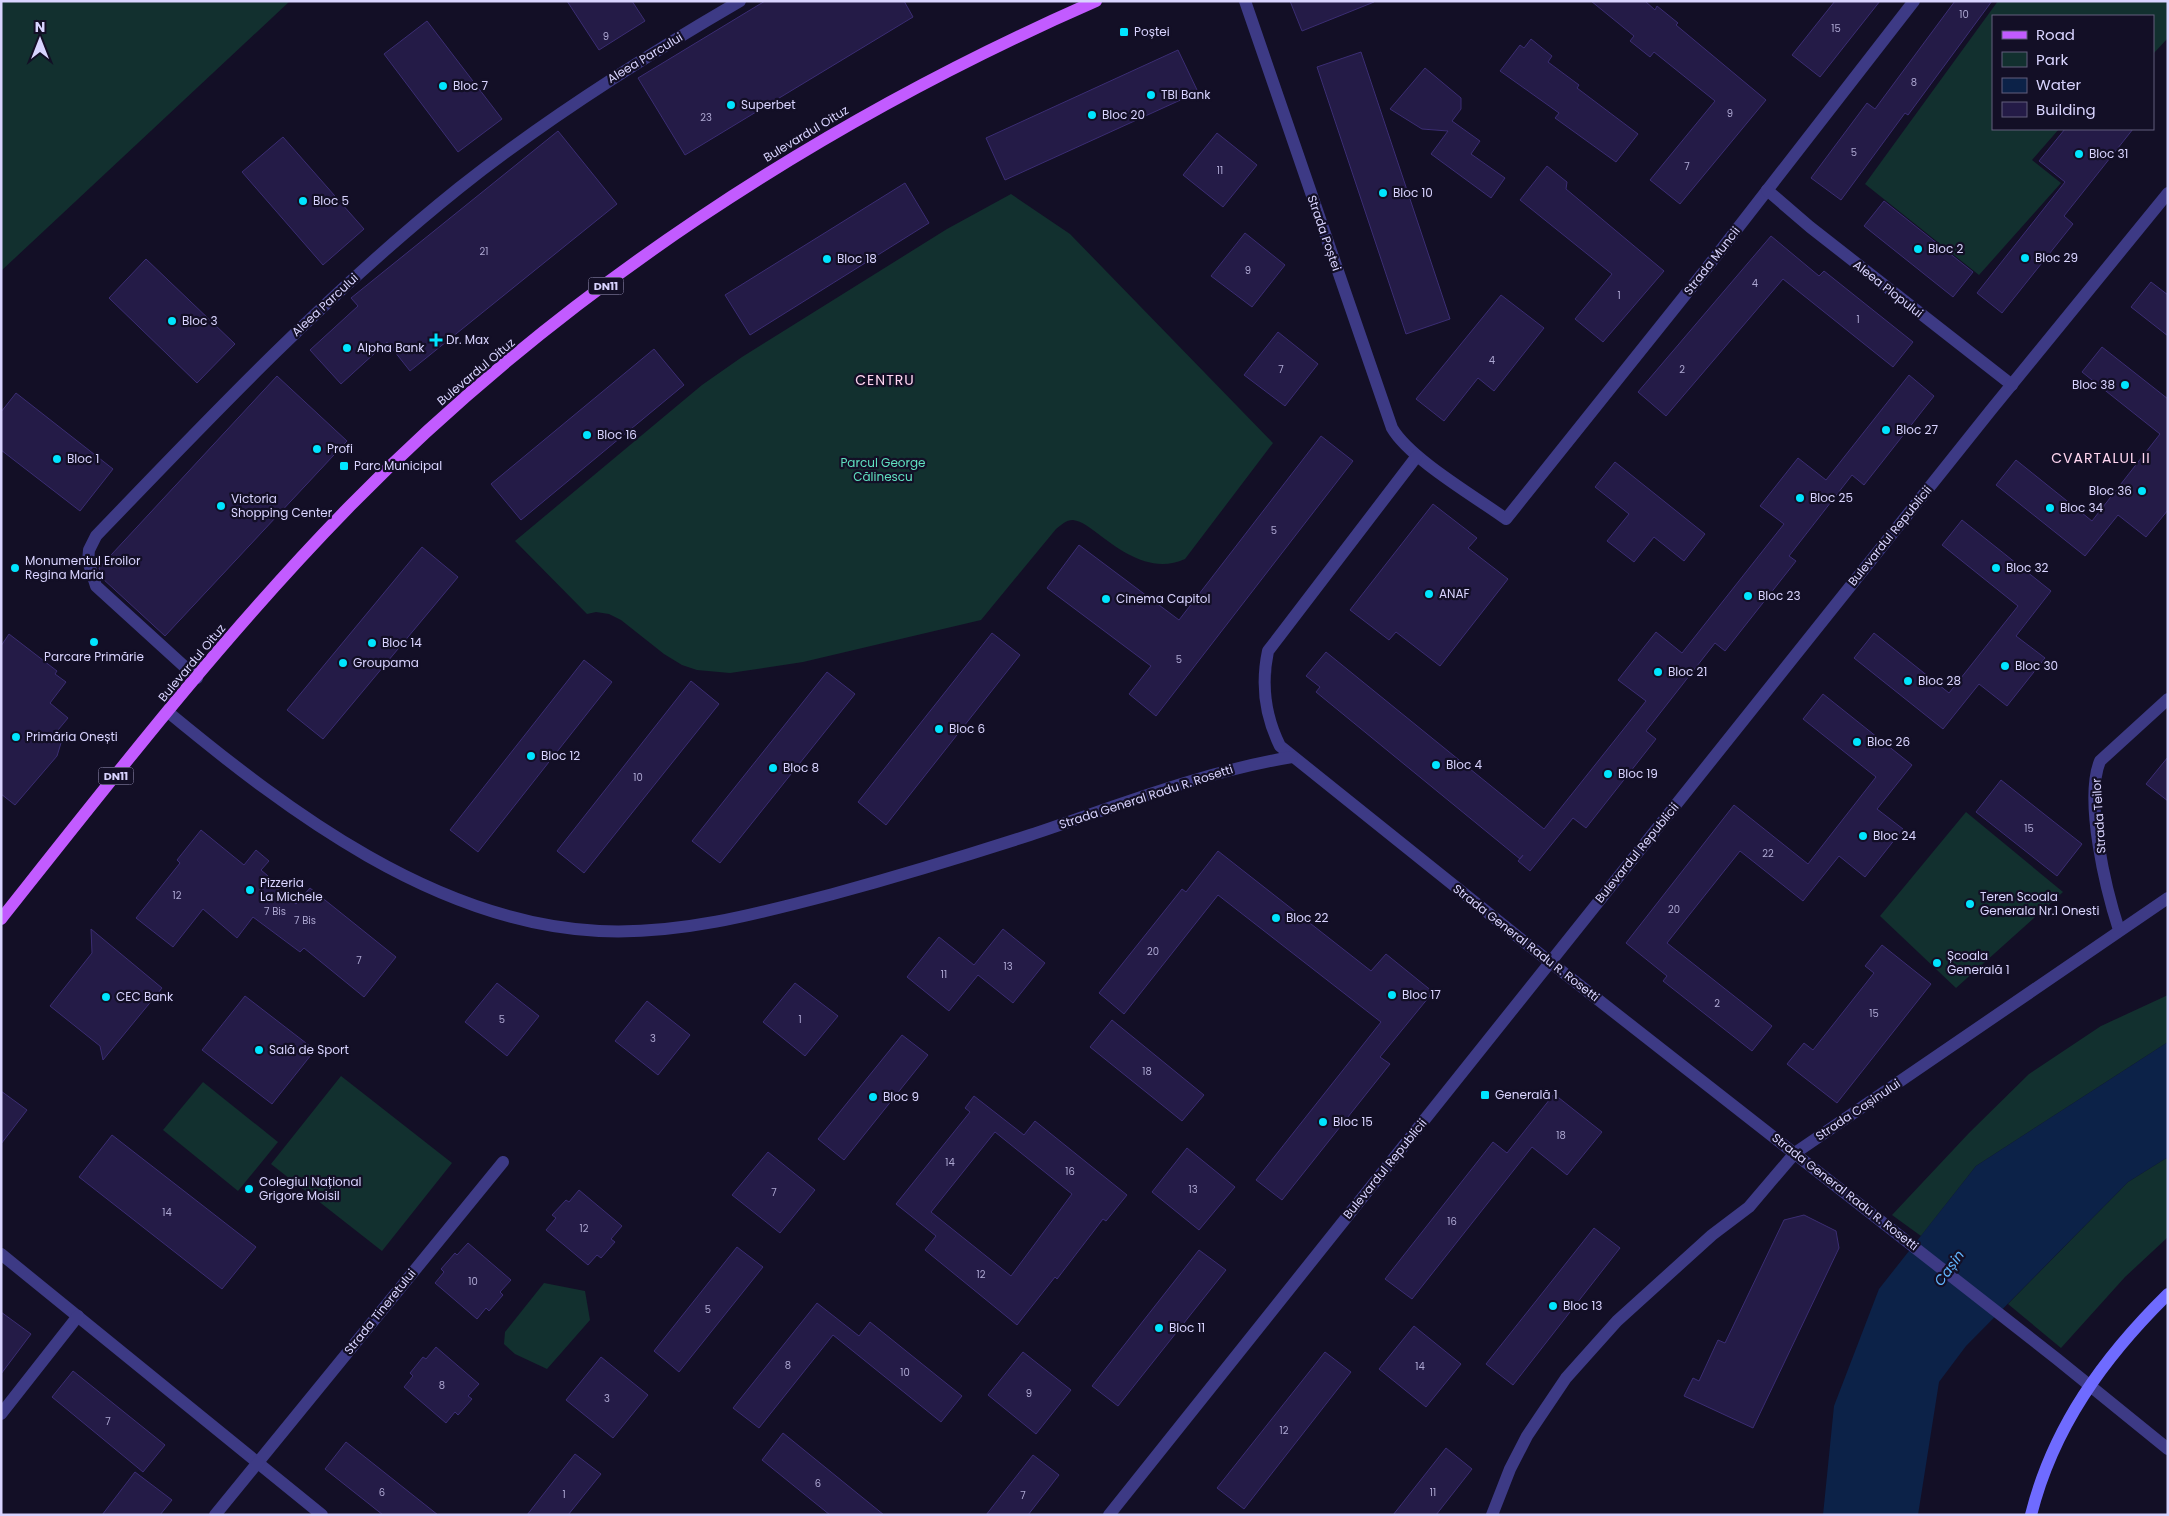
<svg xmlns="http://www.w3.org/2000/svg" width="2169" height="1516" font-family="Poppins,sans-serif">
	<rect width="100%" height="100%" fill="#130f26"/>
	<g fill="#12302f">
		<path d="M1,1H290L1,271Z"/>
		<path d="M1998,1H2168V38L2153,54V16H1993V129H2059L2032,160L2061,183L1979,275L1865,184Z"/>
		<path d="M1011,194L1070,234L1273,443L1185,559C1152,574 1122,552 1097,533C1090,528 1082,521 1073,520C1066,520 1061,525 1056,529L981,620L803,662L730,673L697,670L682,665L664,654L621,620L609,614L596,612L587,614L515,541L702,385L742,357L947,229Z"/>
		<path d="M1966,812L2063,892L1956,988L1880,916Z"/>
		<path d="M2168,995V1042L1976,1166L1921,1236L1892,1215L1969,1133L2029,1074L2101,1026Z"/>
		<path d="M341,1076L452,1163L382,1251L271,1164Z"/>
		<path d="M203,1082L278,1142L238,1191L163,1130Z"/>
		<path d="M2168,1157V1237L2125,1277L2061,1348L2008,1304L2128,1182Z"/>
		<path d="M544,1283L585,1291L590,1320L547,1369L515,1354L504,1344L505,1332Z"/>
	</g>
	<path fill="#0c2248" d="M2168,1042V1157L2128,1182L1966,1346L1939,1382L1918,1515H1823L1834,1406L1879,1289L1976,1166Z"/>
	<g fill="#241b47" stroke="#3b2d73" fill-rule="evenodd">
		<path d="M567,1H632L645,21L599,50Z"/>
		<path d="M765,1H904L913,17L685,155L638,78Z"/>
		<path d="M1290,1H1374V2L1302,31Z"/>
		<path d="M1591,1H1645L1655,10L1657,6L1678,23L1676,25L1766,100L1680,204L1650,180L1715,101L1654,52L1650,57L1630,41L1634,36Z"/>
		<path d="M1835,1H1880L1820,77L1792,55Z"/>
		<path d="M1955,1H1992L1908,115L1905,113L1841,200L1811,178L1867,103L1875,109Z"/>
		<path d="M427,21L502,119L458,152L384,54Z"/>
		<path d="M1531,39L1552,56L1548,62L1579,85L1577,88L1638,134L1616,162L1555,118L1559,113L1500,71L1520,45L1524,48Z"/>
		<path d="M1178,50L1198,92L1005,180L986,138Z"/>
		<path d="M1361,52L1450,319L1406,334L1317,67Z"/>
		<path d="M1425,68L1461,98V109L1452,121L1480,141L1471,154L1505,178L1491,198L1431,154L1448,131L1422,129L1390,109Z"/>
		<path d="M2065,129H2133L2064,216L2073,224L2002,313L1977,293L2065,182L2039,161Z"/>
		<path d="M558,131L617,204L410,371L387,342L341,384L310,350L358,306L351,298Z"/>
		<path d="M1217,133L1257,165L1223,207L1183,175Z"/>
		<path d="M283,137L364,229L323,265L242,172Z"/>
		<path d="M1547,166L1567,182L1566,189L1664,271L1603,342L1575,319L1612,274L1520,200Z"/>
		<path d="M905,183L929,223L750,335L725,295Z"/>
		<path d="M1884,201L1973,272L1953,297L1864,226Z"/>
		<path d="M1245,233L1285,265L1252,307L1211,276Z"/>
		<path d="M1771,236L1819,276L1824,271L1913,342L1893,367L1783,279L1666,416L1638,392Z"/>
		<path d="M146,259L235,344L197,383L109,298Z"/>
		<path d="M2151,282L2168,295V336L2131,307Z"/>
		<path d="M1501,295L1544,328L1494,391L1478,378L1444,421L1416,399Z"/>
		<path d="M1278,332L1318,364L1285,406L1244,375Z"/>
		<path d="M2102,347L2168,399V510L2146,537L2118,515L2085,556L1996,485L2016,460L2092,521L2160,434L2082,372Z"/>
		<path d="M654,349L684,385L521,520L491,484Z"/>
		<path d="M1909,375L1934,396L1864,485L1852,475L1789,556L1796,561L1725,651L1715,643L1646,731L1656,739L1586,828L1573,818L1530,871L1518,861L1523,855L1520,859L1316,692L1320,687L1306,676L1326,652L1544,829L1646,701L1618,680L1656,632L1682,653L1784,524L1760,506L1798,458L1826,480Z"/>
		<path d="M277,376L347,441L165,636L102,578L99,568Z"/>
		<path d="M16,393L113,469L80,511L1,450V412Z"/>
		<path d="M1321,436L1353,461L1156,716L1129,694L1151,666L1047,588L1079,545L1179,620Z"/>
		<path d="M1615,462L1705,534L1684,561L1654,537L1634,562L1607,541L1629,514L1595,487Z"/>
		<path d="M1433,504L1477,538L1468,548L1508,579L1440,666L1396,632L1389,640L1350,610Z"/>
		<path d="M1962,520L2051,591L2016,636L2045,658L2007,706L1979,684L1943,729L1854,658L1874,633L1949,693L2018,606L1942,545Z"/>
		<path d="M422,547L458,577L323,739L287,710Z"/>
		<path d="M992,633L1020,655L886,825L858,802Z"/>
		<path d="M9,634L57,671L55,674L66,682L50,703L68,718L53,736L61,743L57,756L15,805L1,794V646Z"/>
		<path d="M584,660L612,682L478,852L450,830Z"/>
		<path d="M827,672L855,694L720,863L692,841Z"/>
		<path d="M691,681L719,704L584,873L557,851Z"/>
		<path d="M1823,694L1912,765L1877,809L1903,829L1865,877L1839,856L1803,901L1740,851L1667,943L1772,1026L1752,1051L1663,981L1667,976L1626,943L1734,805L1808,864L1876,777L1803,719Z"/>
		<path d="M2168,757V801L2146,784Z"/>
		<path d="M2001,780L2082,844L2057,876L1976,812Z"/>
		<path d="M201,830L244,865L256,850L269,861L261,870L268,876L265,879L296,904L310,888L396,957L364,997L304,948L300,952L253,917L237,938L203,909L173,947L136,918L180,863L177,860Z"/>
		<path d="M1218,851L1371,971L1386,954L1433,992L1380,1057L1390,1064L1282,1200L1256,1180L1381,1022L1218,895L1124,1014L1099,993L1182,889L1186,892Z"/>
		<path d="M91,929L162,988L103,1060L100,1046L50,1006L92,953Z"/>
		<path d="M1003,929L1045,963L1013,1003L978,975L949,1011L907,977L939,937L974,965Z"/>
		<path d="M1882,945L1931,984L1837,1103L1787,1064L1804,1043L1813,1050L1874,973L1865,966Z"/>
		<path d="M497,983L539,1016L507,1056L465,1022Z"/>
		<path d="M795,983L838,1016L805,1056L763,1022Z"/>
		<path d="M245,996L315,1050L272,1104L202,1050Z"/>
		<path d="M647,1001L690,1035L658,1075L615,1041Z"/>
		<path d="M1112,1020L1204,1095L1182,1121L1090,1047Z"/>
		<path d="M902,1035L928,1055L844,1160L818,1139Z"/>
		<path d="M1,1091L27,1110L1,1144Z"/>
		<path d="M1554,1094L1602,1132L1567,1175L1532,1147L1412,1299L1385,1279L1493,1142L1507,1153Z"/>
		<path d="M974,1096L1024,1135L1035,1121L1127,1195L1106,1221L1103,1219L1057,1279L1055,1277L1017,1325L925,1250L936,1236L896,1204L970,1112L965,1108ZM995,1132L1072,1194L1011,1276L931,1212Z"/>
		<path d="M112,1135L256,1247L222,1289L79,1177Z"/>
		<path d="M1187,1148L1235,1187L1199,1230L1152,1192Z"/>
		<path d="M768,1152L815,1190L780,1233L732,1195Z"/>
		<path d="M579,1190L622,1226L611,1239L615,1242L601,1258L597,1255L588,1265L546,1230L556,1218L552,1215L566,1200L569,1202Z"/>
		<path d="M1804,1215L1836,1231L1839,1248L1753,1428L1684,1396L1693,1378L1699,1381L1718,1340L1725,1343L1784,1220Z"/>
		<path d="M1594,1228L1620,1248L1513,1385L1486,1364Z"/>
		<path d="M468,1243L511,1280L500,1292L503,1295L489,1311L486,1308L477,1319L435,1283L444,1272L441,1269L455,1253L457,1255Z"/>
		<path d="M737,1247L763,1267L679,1372L654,1351Z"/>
		<path d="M1199,1250L1226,1270L1118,1406L1092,1386Z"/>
		<path d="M817,1303L859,1336L870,1322L962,1396L941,1422L833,1335L759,1428L733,1408Z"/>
		<path d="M1,1312L31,1334L1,1374Z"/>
		<path d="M1414,1326L1461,1364L1426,1407L1379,1369Z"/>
		<path d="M436,1347L479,1384L468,1396L472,1399L458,1415L455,1412L446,1423L404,1387L413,1376L410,1373L423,1357L426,1359Z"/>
		<path d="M1023,1352L1071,1390L1036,1434L988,1395Z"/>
		<path d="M1325,1352L1351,1372L1244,1509L1217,1488Z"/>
		<path d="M601,1357L648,1395L613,1438L566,1400Z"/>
		<path d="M73,1371L165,1445L143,1472L52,1397Z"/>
		<path d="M783,1433L884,1515H830L762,1460Z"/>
		<path d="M346,1442L438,1515H383L325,1469Z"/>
		<path d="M1446,1448L1472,1469L1436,1515H1393Z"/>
		<path d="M575,1454L601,1474L568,1515H527Z"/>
		<path d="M1033,1455L1059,1475L1028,1515H986Z"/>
		<path d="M135,1472L172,1500L160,1515H102Z"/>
	</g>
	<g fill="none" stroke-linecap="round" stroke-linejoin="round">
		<g stroke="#3d3a85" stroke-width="12">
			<path d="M1245,1L1392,428C1410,459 1476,497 1506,519L1706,269L1914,1"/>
			<path d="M1767,190L1810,227L2012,385"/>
			<path d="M1417,456L1268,651C1261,684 1265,716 1280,746L1527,944L2057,1359L2168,1449"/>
			<path d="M197,678L96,586L88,561L89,550L96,536C212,415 328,293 459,188C547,118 642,58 740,1"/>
			<path d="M168,712C289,812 436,923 599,931C678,935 757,914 833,894C899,876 965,856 1030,835C1117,806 1202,772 1292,757"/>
			<path d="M2119,930C2106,890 2084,800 2100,761L2168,699"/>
			<path d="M1,1254L322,1515"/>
			<path d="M1,1414L78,1316"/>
			<path d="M215,1515L503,1162"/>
			<path d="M1492,1515L1510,1469L1527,1436L1566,1378L1617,1321L1712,1235L1749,1207L1795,1153L2168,898"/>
		</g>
		<path stroke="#3d3a85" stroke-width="12" d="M1109,1515L1991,410L2168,193"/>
		<path stroke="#6f6bff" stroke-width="12" d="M2031,1515C2053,1427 2104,1357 2168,1294"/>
		<path stroke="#c25bff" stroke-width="12" d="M1,919C112,779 223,636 348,508C558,293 821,121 1096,1"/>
	</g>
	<g fill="#00e5ff" stroke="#130f26" stroke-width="2">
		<rect x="1119" y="27" width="10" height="10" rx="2.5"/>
		<circle cx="443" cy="86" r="5"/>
		<circle cx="1151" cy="95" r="5"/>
		<circle cx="731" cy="105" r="5"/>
		<circle cx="1092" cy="115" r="5"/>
		<circle cx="2079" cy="154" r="5"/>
		<circle cx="1383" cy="193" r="5"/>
		<circle cx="303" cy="201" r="5"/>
		<circle cx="1918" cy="249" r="5"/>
		<circle cx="2025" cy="258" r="5"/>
		<circle cx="827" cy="259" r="5"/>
		<circle cx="172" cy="321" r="5"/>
		<path d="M433.5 332.5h5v5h5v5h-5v5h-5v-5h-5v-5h5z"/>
		<circle cx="347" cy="348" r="5"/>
		<circle cx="2125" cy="385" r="5"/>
		<circle cx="1886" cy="430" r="5"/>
		<circle cx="587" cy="435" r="5"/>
		<circle cx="317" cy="449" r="5"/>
		<circle cx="57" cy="459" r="5"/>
		<rect x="339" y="461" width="10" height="10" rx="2.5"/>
		<circle cx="2142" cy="491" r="5"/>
		<circle cx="1800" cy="498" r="5"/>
		<circle cx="221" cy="506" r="5"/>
		<circle cx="2050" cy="508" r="5"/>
		<circle cx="15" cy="568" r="5"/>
		<circle cx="1996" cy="568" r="5"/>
		<circle cx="1429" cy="594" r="5"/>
		<circle cx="1748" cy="596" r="5"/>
		<circle cx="1106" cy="599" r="5"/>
		<circle cx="94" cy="642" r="5"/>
		<circle cx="372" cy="643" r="5"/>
		<circle cx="343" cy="663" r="5"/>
		<circle cx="2005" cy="666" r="5"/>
		<circle cx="1658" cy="672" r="5"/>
		<circle cx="1908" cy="681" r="5"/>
		<circle cx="939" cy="729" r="5"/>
		<circle cx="16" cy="737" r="5"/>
		<circle cx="1857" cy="742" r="5"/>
		<circle cx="531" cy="756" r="5"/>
		<circle cx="1436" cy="765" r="5"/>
		<circle cx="773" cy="768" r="5"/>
		<circle cx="1608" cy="774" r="5"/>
		<circle cx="1863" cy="836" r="5"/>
		<circle cx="250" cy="890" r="5"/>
		<circle cx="1970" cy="904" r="5"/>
		<circle cx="1276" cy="918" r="5"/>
		<circle cx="1937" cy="963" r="5"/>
		<circle cx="1392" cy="995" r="5"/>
		<circle cx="106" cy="997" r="5"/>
		<circle cx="259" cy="1050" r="5"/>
		<rect x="1480" y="1090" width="10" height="10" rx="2.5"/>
		<circle cx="873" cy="1097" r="5"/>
		<circle cx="1323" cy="1122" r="5"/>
		<circle cx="249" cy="1189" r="5"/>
		<circle cx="1553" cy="1306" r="5"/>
		<circle cx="1159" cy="1328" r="5"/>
	</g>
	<g text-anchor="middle" stroke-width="4.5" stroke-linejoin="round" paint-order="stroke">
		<g font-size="10" fill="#aca6d1">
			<text x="1964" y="18">10</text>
			<text x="1836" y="32">15</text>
			<text x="606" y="40">9</text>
			<text x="1914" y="86">8</text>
			<text x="1730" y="117">9</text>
			<text x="706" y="121">23</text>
			<text x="1854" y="156">5</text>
			<text x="1687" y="170">7</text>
			<text x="1220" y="174">11</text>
			<text x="484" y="255">21</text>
			<text x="1248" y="274">9</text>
			<text x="1755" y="287">4</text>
			<text x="1619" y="299">1</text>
			<text x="1858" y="323">1</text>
			<text x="1492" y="364">4</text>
			<text x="1281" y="373">7</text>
			<text x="1682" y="373">2</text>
			<text x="1274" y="534">5</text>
			<text x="1179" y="663">5</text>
			<text x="638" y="781">10</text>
			<text x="2029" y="832">15</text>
			<text x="1768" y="857">22</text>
			<text x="177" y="899">12</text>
			<text x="1674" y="913">20</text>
			<text x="275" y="915">7 Bis</text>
			<text x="305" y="924">7 Bis</text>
			<text x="1153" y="955">20</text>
			<text x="359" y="964">7</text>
			<text x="1008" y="970">13</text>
			<text x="944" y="978">11</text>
			<text x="1717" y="1007">2</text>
			<text x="1874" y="1017">15</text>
			<text x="502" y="1023">5</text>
			<text x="800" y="1023">1</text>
			<text x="653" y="1042">3</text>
			<text x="1147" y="1075">18</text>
			<text x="1561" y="1139">18</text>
			<text x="950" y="1166">14</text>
			<text x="1070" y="1175">16</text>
			<text x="1193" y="1193">13</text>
			<text x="774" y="1196">7</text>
			<text x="167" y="1216">14</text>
			<text x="1452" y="1225">16</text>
			<text x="584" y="1232">12</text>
			<text x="981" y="1278">12</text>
			<text x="473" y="1285">10</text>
			<text x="708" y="1313">5</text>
			<text x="788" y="1369">8</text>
			<text x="1420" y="1370">14</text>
			<text x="905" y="1376">10</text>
			<text x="442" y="1389">8</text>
			<text x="1029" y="1397">9</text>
			<text x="607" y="1402">3</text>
			<text x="108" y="1425">7</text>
			<text x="1284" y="1434">12</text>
			<text x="818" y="1487">6</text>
			<text x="382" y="1496">6</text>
			<text x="1433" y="1496">11</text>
			<text x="564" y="1498">1</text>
			<text x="1023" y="1499">7</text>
		</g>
		<g fill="#130f26" stroke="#9e99be" stroke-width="1">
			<rect x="588.5" y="277.5" width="35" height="17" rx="4"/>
			<rect x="98.5" y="767.5" width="35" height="17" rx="4"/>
		</g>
		<g font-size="11" font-weight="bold" fill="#d9d4ff">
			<text x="606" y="290">DN11</text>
			<text x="116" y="780">DN11</text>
		</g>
		<g font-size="12" fill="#d9d4ff" stroke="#130f26" text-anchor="start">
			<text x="1134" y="36">Poștei</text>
			<text x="453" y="90">Bloc 7</text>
			<text x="1161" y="99">TBI Bank</text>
			<text x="741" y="109">Superbet</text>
			<text x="1102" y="119">Bloc 20</text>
			<text x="2089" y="158">Bloc 31</text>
			<text x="1393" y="197">Bloc 10</text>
			<text x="313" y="205">Bloc 5</text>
			<text x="1928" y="253">Bloc 2</text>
			<text x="2035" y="262">Bloc 29</text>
			<text x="837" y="263">Bloc 18</text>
			<text x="182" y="325">Bloc 3</text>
			<text x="446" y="344">Dr. Max</text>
			<text x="357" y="352">Alpha Bank</text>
			<text x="2115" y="389" text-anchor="end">Bloc 38</text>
			<text x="1896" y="434">Bloc 27</text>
			<text x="597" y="439">Bloc 16</text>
			<text x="327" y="453">Profi</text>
			<text x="67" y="463">Bloc 1</text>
			<text x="354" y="470">Parc Municipal</text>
			<text x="2132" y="495" text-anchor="end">Bloc 36</text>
			<text x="1810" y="502">Bloc 25</text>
			<text x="231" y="503">Victoria<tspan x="231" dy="14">Shopping Center</tspan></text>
			<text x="2060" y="512">Bloc 34</text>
			<text x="25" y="565">Monumentul Eroilor<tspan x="25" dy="14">Regina Maria</tspan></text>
			<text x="2006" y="572">Bloc 32</text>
			<text x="1439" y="598">ANAF</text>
			<text x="1758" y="600">Bloc 23</text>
			<text x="1116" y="603">Cinema Capitol</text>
			<text x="382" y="647">Bloc 14</text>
			<text x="94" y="661" text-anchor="middle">Parcare Primărie</text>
			<text x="353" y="667">Groupama</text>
			<text x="2015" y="670">Bloc 30</text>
			<text x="1668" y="676">Bloc 21</text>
			<text x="1918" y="685">Bloc 28</text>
			<text x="949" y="733">Bloc 6</text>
			<text x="26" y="741">Primăria Onești</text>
			<text x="1867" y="746">Bloc 26</text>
			<text x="541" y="760">Bloc 12</text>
			<text x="1446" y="769">Bloc 4</text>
			<text x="783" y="772">Bloc 8</text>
			<text x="1618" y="778">Bloc 19</text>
			<text x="1873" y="840">Bloc 24</text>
			<text x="260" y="887">Pizzeria<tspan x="260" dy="14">La Michele</tspan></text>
			<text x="1980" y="901">Teren Scoala<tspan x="1980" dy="14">Generala Nr.1 Onesti</tspan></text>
			<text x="1286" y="922">Bloc 22</text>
			<text x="1947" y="960">Școala<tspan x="1947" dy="14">Generală 1</tspan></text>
			<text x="1402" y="999">Bloc 17</text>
			<text x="116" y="1001">CEC Bank</text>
			<text x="269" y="1054">Sală de Sport</text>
			<text x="1495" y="1099">Generală 1</text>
			<text x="883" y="1101">Bloc 9</text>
			<text x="1333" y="1126">Bloc 15</text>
			<text x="259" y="1186">Colegiul Național<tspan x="259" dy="14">Grigore Moisil</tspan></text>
			<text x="1563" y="1310">Bloc 13</text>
			<text x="1169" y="1332">Bloc 11</text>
		</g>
		<g font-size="12" fill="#d9d4ff" stroke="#130f26">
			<text transform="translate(645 58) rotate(-31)" y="4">Aleea Parcului</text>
			<text transform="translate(806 134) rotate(-31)" y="4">Bulevardul Oituz</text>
			<text transform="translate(1324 233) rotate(71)" y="4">Strada Poștei</text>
			<text transform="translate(1712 261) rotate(-52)" y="4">Strada Muncii</text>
			<text transform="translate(1888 289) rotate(38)" y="4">Aleea Plopului</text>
			<text transform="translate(325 305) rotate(-43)" y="4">Aleea Parcului</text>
			<text transform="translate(476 372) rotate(-40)" y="4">Bulevardul Oituz</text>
			<text transform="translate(1890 536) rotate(-51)" y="4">Bulevardul Republicii</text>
			<text transform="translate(192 663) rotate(-50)" y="4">Bulevardul Oituz</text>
			<text transform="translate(1146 797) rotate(-18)" y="4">Strada General Radu R. Rosetti</text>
			<text transform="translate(2099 816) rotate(-94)" y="4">Strada Teilor</text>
			<text transform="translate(1637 853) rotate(-51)" y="4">Bulevardul Republicii</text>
			<text transform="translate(1526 943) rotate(38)" y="4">Strada General Radu R. Rosetti</text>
			<text transform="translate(1858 1110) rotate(-34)" y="4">Strada Cașinului</text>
			<text transform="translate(1385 1169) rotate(-51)" y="4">Bulevardul Republicii</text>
			<text transform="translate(1845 1192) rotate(38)" y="4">Strada General Radu R. Rosetti</text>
			<text transform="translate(380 1312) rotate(-51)" y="4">Strada Tineretului</text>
		</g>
		<g font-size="12" fill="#5fe0c0" stroke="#130f26">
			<text x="883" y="467">Parcul George<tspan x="883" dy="14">Călinescu</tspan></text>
		</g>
		<g font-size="14" letter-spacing="1" fill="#ffd6f0" stroke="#130f26">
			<text x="885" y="385">CENTRU</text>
			<text x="2101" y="463">CVARTALUL II</text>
		</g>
		<g font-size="14" font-style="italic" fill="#62b6ff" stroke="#130f26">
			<text transform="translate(1949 1268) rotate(-54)" y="5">Cașin</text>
		</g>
	</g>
	<rect width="2169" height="1516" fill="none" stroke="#d9d4ff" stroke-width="5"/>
	<rect x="1992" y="15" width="162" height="115" fill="#130f26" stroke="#625e7d"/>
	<rect x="2002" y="31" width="25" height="8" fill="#c25bff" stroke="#625e7d"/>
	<text x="2036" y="40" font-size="15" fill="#d9d4ff">Road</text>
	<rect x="2002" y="52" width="25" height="15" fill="#12302f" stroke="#625e7d"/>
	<text x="2036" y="65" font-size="15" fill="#d9d4ff">Park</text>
	<rect x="2002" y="78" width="25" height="15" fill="#0c2248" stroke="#625e7d"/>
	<text x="2036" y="90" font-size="15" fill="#d9d4ff">Water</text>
	<rect x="2002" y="102" width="25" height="15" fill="#241b47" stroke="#625e7d"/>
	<text x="2036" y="115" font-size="15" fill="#d9d4ff">Building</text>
	<g transform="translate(40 40)" stroke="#130f26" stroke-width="4" paint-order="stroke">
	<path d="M0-4L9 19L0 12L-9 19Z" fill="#d9d4ff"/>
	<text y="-8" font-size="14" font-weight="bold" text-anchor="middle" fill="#d9d4ff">N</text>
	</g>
</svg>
